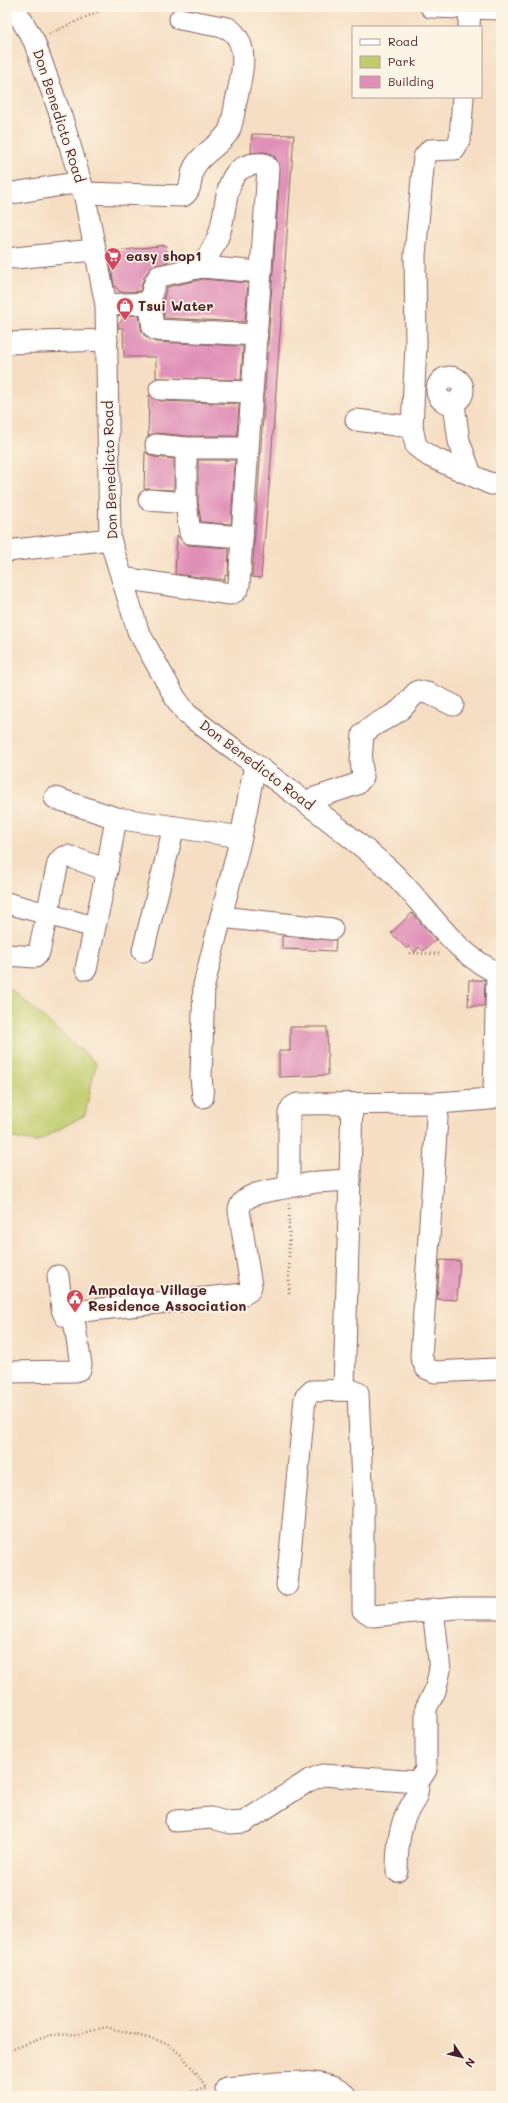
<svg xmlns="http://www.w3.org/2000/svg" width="508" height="2103" font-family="Mali,sans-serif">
	<rect width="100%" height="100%" fill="#fcf5e5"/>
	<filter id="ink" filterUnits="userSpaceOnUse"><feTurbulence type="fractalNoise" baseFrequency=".025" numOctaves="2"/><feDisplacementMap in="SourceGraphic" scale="8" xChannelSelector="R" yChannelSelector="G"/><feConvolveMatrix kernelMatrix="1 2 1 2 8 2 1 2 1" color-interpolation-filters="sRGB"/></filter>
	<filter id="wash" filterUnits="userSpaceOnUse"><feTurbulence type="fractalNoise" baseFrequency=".012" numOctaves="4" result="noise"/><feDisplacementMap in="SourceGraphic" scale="16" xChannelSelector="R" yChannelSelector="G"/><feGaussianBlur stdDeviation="0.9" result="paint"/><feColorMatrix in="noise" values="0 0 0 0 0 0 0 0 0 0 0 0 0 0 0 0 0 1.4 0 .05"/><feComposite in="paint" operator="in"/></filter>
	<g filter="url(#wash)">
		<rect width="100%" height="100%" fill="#f5dec3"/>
		<path fill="#c0cd6e" stroke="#85764c" d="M7,986L96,1063L85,1115L36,1142L7,1137Z"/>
		<g id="blocks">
			<g fill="#e090b7">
				<path d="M252,134L294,135L270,476L261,578L252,577L280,169L279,164L273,154L264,152L251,153Z"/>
				<path d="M166,245L168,262L152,266L144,277L140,291L120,292L114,285L108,252Z"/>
				<path d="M203,279L248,283L245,322L164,318L163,301L167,287Z"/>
				<path d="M139,315L141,329L144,335L155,342L243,346L241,380L156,378V357H124L123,328H118V325L125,316Z"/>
				<path d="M149,395L160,401L239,404L237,436H187L157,433L148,436Z"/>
				<path d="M145,452L154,457L174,459V490L144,489Z"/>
				<path d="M198,460H235L231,524L201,522L198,502Z"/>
				<path d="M177,535L184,543L189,545L229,548L228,575H225V580L175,574Z"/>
				<path d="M412,913L436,940L423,951L419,947L415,952L409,946L407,949L391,933Z"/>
				<path d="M282,936L336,940L335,951L282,949Z"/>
				<path d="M469,980H485L484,1006H468Z"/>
				<path d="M290,1027H327L328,1075L279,1077V1051H290Z"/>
				<path d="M440,1260L460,1261L457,1300L437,1299Z"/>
			</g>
		</g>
	</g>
	<g filter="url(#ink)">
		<use href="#blocks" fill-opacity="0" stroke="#866260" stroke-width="1"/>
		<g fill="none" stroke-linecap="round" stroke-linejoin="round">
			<g stroke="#866260" stroke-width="23">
				<g id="minor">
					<path d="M14,7L34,41L63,122L84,193L106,305L110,539L138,631L176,699L187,714C253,764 321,811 384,865C424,899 450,954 501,974"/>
					<path d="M431,7L501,9"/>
					<path d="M469,27L470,9"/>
					<path d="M463,97L460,139L455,149L430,150L424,157L415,255L416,345L412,427L416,446L429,456L491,484L501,483"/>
					<path d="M84,193L183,196C194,189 189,175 195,166C203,152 221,145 229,131C233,122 234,111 236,101C241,78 252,44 228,28L180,19"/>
					<path d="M7,194L81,182"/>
					<path d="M15,258L94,250"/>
					<path d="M106,305L149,303"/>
					<path d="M257,335L156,330L153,327C150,308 148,292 159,276L202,267L261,272"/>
					<path d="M7,343L107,340"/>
					<circle cx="450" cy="390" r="13"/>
					<path d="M160,389L251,392"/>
					<path d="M454,404L459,441L471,474"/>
					<path d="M356,420L412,427"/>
					<path d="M156,445L186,448H247"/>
					<path d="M186,448V503L190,533L242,537"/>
					<path d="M149,500L186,503"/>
					<path d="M7,551L110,539"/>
					<path d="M122,578L230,594L236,591L239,586C247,446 259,307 268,168L264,164C222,161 229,201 220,231C217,243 208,255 202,267"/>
					<path d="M55,798L116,818L241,837"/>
					<path d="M306,801L357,784L363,777L361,761L363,734C376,721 390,719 401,709C407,704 411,697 418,691L430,694L453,705"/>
					<path d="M7,903L94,927"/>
					<path d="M221,917L332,929"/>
					<path d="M143,951L174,827"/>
					<path d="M7,955L35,957L39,952L58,863L62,858L68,856L107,870"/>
					<path d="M86,969L107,870L116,818"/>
					<path d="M203,1097L201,1077L204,985L241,837L255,765"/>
					<path d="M438,1103L421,1357L426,1368L435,1372L496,1369"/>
					<path d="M289,1187L317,1182L350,1180"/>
					<path d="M58,1276L62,1309L65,1316L74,1320"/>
					<path d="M7,1372L75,1371L80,1369L81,1365L74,1320L77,1314L82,1311L244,1294L249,1291L251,1286L239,1210C242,1191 274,1191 289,1187V1113L292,1107L297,1104L438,1103L490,1099L494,1092L497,972"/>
					<path d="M344,1390L352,1104"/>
					<path d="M287,1585L305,1398L312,1391L351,1390L358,1393L363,1505V1610L373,1616L457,1608H501"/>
					<path d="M176,1821L211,1818L230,1823L244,1822L308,1781L322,1775L418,1782L426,1770V1708L435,1691L440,1670L433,1609"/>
					<path d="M397,1871C397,1855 398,1838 403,1822C408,1806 419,1801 418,1782"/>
					<path d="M226,2088C256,2086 325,2072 346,2096"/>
				</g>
			</g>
			<g stroke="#866260" stroke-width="2.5" stroke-dasharray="1 3" stroke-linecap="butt">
				<path d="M49,34L106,8"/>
				<path d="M410,953L441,954"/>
				<path d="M289,1293V1204"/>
				<path d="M10,2050L51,2035L80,2034L106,2027L167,2043L181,2055L195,2071L206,2088"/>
				<path d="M173,2096L207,2088"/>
			</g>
			<use href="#minor" stroke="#fff" stroke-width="21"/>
		</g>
	</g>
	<defs>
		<g id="supermarket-pin" transform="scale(0.9)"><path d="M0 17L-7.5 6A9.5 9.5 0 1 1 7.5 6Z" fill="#d1495b" stroke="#fcf5e5"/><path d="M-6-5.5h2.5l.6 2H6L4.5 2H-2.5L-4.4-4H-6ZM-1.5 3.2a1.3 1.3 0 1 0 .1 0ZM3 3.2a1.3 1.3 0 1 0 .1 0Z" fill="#fff"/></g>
		<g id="shop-pin" transform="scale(0.9)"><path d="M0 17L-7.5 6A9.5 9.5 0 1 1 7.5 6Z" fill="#d1495b" stroke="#fcf5e5"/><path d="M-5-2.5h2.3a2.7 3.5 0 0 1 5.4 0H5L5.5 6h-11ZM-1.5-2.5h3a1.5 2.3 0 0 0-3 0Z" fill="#fff"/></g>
		<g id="civic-pin" transform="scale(0.9)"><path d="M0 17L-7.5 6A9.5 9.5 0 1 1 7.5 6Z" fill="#d1495b" stroke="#fcf5e5"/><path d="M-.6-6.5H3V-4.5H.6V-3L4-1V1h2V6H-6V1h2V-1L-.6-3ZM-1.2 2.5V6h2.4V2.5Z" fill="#fff"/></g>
	</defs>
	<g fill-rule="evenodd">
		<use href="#supermarket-pin" x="113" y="256"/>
		<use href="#shop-pin" x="125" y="306"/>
		<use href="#civic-pin" x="75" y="1298"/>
	</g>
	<g text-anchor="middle" stroke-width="3.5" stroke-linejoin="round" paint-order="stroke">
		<g font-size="14" fill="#4a1f2b" stroke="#fcf5e5">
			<text transform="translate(59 116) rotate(72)" y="5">Don Benedicto Road</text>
			<text transform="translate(110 470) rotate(-92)" y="5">Don Benedicto Road</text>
			<text transform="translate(257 765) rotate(37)" y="5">Don Benedicto Road</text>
		</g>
		<g font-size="14" font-weight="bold" fill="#4a1f2b" stroke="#fcf5e5" text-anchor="start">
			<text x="126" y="261">easy shop1</text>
			<text x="138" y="311">Tsui Water</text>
			<text x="88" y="1295">Ampalaya Village<tspan x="88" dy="16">Residence Association</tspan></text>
		</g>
	</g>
	<rect width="508" height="2103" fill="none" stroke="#fcf5e5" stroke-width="24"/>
	<rect x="352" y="26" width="130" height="72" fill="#fcf5e5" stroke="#b59f9b"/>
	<rect x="360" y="39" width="20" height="6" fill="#ffffff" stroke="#b59f9b"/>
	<text x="388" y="46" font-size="12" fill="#4a1f2b">Road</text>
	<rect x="360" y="56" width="20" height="12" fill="#c0cd6e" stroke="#b59f9b"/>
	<text x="388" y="66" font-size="12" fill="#4a1f2b">Park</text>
	<rect x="360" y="76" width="20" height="12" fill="#e090b7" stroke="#b59f9b"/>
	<text x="388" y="86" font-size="12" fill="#4a1f2b">Building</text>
	<g transform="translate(462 2057) rotate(125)" stroke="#fcf5e5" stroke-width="3" paint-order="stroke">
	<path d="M0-3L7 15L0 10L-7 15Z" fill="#4a1f2b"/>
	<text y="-6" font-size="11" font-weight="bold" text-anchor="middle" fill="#4a1f2b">N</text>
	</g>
</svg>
